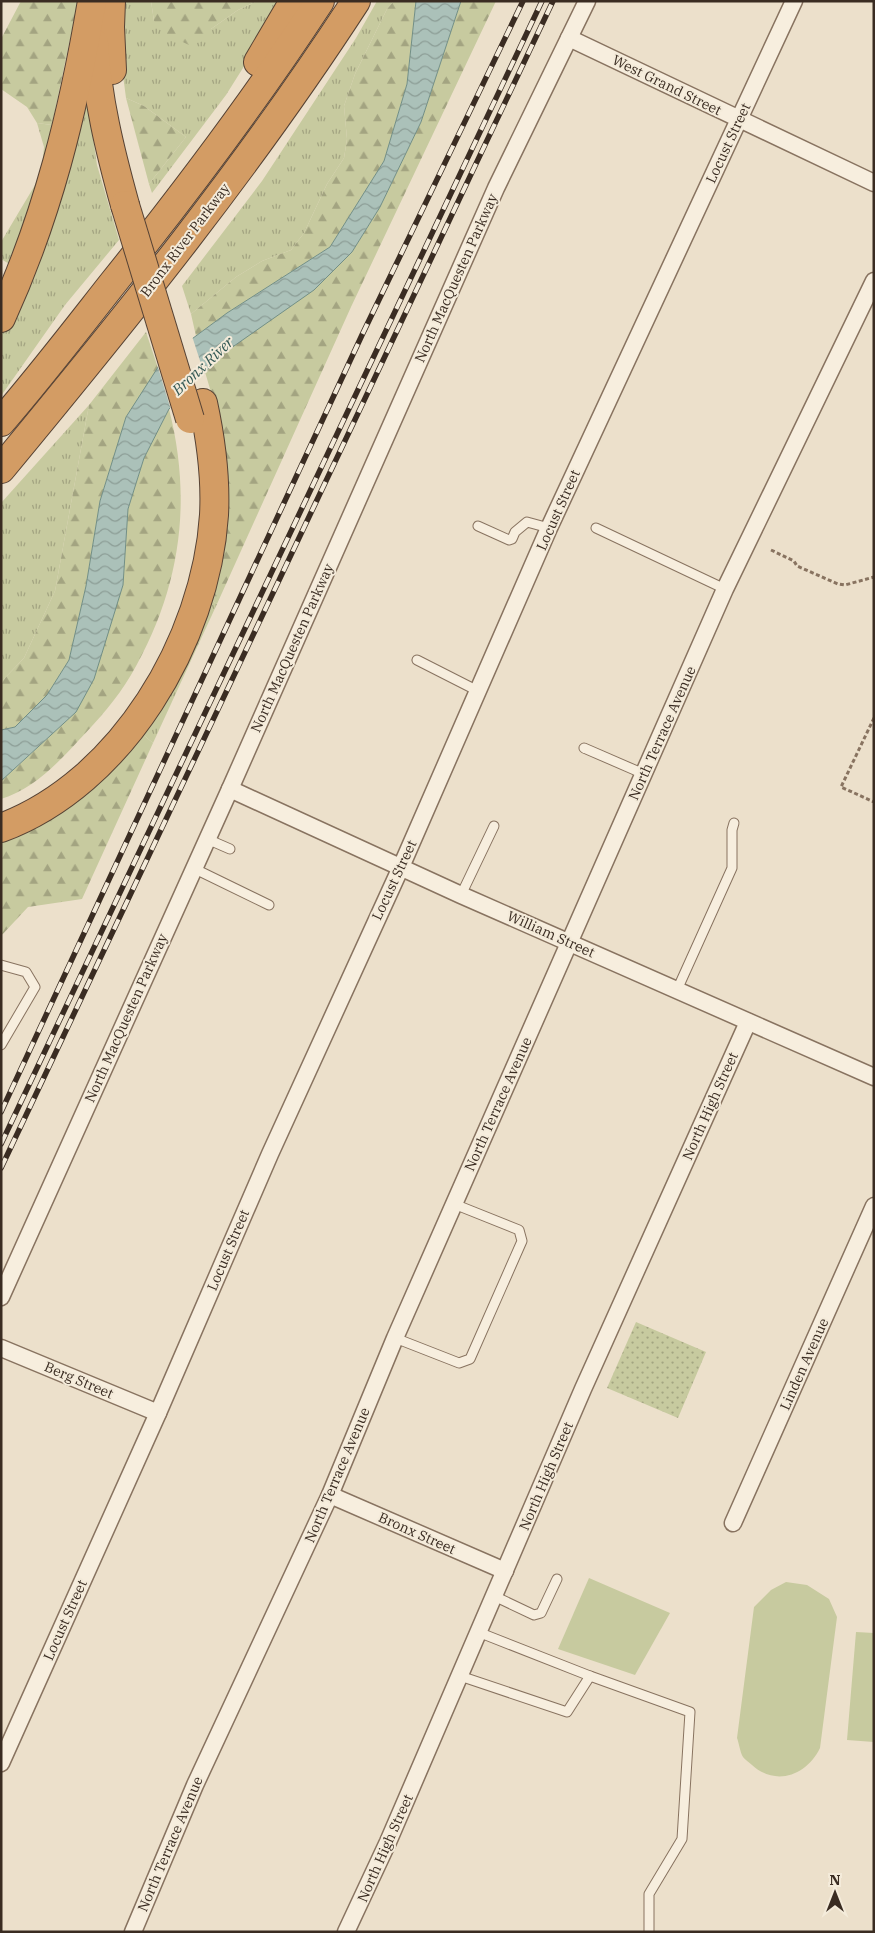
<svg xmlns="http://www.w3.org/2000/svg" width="875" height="1933" font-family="'IBM Plex Serif',serif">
	<defs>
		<pattern id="grass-tufts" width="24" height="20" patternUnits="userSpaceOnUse" patternTransform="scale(1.25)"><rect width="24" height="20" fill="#c7ca9f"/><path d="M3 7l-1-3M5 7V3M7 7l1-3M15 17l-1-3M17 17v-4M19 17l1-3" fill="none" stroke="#a3a481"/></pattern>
		<pattern id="forest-firs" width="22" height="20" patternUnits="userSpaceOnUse" patternTransform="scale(1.25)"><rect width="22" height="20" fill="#c7ca9f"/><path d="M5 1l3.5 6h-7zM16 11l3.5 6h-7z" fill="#a3a481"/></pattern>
		<pattern id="park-dots" width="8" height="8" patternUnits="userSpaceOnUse" patternTransform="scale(1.25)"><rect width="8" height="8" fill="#c7ca9f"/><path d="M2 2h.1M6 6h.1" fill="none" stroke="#a3a481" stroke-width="1.8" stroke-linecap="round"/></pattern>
		<pattern id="water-waves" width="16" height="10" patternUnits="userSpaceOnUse" patternTransform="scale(1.25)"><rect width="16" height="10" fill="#abc1b9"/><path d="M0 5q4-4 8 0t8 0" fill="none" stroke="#8c9d96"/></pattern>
	</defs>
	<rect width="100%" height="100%" fill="#ece0cb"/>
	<g fill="url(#grass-tufts)">
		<path d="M119,1H151L154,21L211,29L238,10L257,1H285L226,95L152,193L149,184L186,137L144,106L126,98L118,37Z"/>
		<path d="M377,1H394L387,9L355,74L344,106L347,139L344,158L327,184L304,233L291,250L262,261L236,277L191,314L182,286L262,181L356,38Z"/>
		<path d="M87,95L97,165L119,240L65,305L1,396V332Z"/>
		<path d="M37,123L52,125L47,157L11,265L1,259V242L35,185L42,167L44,147Z"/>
		<path d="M89,405L55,591L24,658L1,682V503Z"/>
		<path d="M211,600L217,604L153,743L141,733Z"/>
	</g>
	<g fill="url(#forest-firs)">
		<path d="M21,1H78L52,125L37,123L27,107L1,89V39Z"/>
		<path d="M151,1H257L238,10L211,29V39L189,45L168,35L154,21Z"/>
		<path d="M394,1H416L407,84L384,161L330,247L227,313L196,336L191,314L236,277L262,261L291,250L304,233L327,184L344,158L347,139L344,106L355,74L387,9Z"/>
		<path d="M461,1H496L351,307L217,604L211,600C218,570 229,533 229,503C230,458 218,415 205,372L224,353L352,252L380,207L421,122Z"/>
		<path d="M126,98L144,106L186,137L149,184Z"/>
		<path d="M146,332L158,368L126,417L100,501L86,586L69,660L47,695L15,727L1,730V682L24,658L55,591L89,405Z"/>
		<path d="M169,409C193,503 180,591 131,675C117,699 98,720 79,740C58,763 32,790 1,799V767L11,772L76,712L123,585L128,509L144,458Z"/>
		<path d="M141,733L153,743L82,899L28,907L1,936V839Z"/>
	</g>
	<path fill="url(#park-dots)" d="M636,1322L706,1352L678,1418L607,1388Z"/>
	<g fill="#c7ca9f">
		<path d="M589,1578L670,1613L635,1675L558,1649Z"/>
		<path d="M786,1582L807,1585L829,1599L837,1617L820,1748C807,1775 776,1787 752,1765C749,1762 745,1760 743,1757C740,1752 739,1743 737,1738L754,1607L771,1590Z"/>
		<path d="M856,1632L874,1633V1742L847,1740Z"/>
	</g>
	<path fill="url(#water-waves)" stroke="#728f86" d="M416,1H461L421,122L380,207L352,252L314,290L224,353L169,409L144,458L128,509L123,585L94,679L76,712L1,781V730L15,727L47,695L69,660L86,586L100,501L126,417L162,361L227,313L330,247L384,161L407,84Z"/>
	<path fill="#ece0cb" d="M192,336L205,376L171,410L157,364L161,359Z"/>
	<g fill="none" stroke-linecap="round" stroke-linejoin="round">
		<g stroke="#887360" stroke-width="11">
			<g id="service">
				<path d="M478,526L509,540L512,539L515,532L527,522L549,528"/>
				<path d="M596,528L725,589"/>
				<path d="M417,660L478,691"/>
				<path d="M584,748L644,774"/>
				<path d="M207,839L230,849"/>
				<path d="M193,868L269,905"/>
				<path d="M461,895L494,826"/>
				<path d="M1,965L26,972L35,987L1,1045"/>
				<path d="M677,990L732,868V830L734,823"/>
				<path d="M395,1338L459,1363L470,1359L522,1241L519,1230L454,1204"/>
				<path d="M494,1596L534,1615L541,1613L557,1579"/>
				<path d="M460,1676L567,1712L590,1676L478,1632"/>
				<path d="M590,1676L690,1712L682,1839L649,1894V1932"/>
			</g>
		</g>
		<g stroke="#887360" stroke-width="19">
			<g id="minor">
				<path d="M569,38L874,183"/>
				<path d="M230,789L461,895L874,1077"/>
				<path d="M1,1297L230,789L496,188L587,1"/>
				<path d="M1,1348L158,1413"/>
				<path d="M330,1495L505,1571"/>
				<path d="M733,1523L874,1206"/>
				<path d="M1,1763L158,1413L270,1154L401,867L549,528L794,1"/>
				<path d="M133,1932L195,1785L330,1495L395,1338L725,589L874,281"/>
				<path d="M346,1932L388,1842L583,1389L748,1022"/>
			</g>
		</g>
		<g stroke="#564234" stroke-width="30">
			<g id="motorway">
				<path d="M111,1L110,27L112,70"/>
				<path d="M94,43C97,98 110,151 125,205"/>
				<path d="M258,62L294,1"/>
				<path d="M1,318C48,215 73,113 92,1"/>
				<path d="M1,422C40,377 76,330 113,283C186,192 256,99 320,1"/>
				<path d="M1,469C126,318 249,166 356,1"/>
				<path d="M1,828C122,783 206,640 214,515C216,477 211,440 203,403"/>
			</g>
		</g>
		<g stroke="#887360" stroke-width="3" stroke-dasharray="4 2.5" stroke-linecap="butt">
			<path d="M771,550L794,561L797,566L838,584L845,585L874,577"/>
			<path d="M874,718L841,787L874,802"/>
		</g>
		<use href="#service" stroke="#f7eede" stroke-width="9"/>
		<use href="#minor" stroke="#f7eede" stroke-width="16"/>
		<use href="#motorway" stroke="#d39c64" stroke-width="28"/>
		<g stroke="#3a2c22" stroke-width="5.5">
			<g id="rail">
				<path d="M1,1112L362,335L523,1"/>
				<path d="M1,1144L542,1"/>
				<path d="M1,1168L553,1"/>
			</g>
		</g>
		<use href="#rail" stroke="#f4ebda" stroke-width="4" stroke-dasharray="11" stroke-linecap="butt"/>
		<g stroke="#564234" stroke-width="30" stroke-linecap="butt">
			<path id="motorway-bridge" d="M125,205L190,419"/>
		</g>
		<use href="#motorway-bridge" stroke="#d39c64" stroke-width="28"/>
	</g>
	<g text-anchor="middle" stroke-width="4" stroke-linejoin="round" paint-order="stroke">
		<g font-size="14" fill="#3a2c22" stroke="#f4ebda">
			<text transform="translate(667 85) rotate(26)" y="5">West Grand Street</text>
			<text transform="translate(728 143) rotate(-65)" y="5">Locust Street</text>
			<text transform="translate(185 240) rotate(-53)" y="5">Bronx River Parkway</text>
			<text transform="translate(456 278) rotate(-66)" y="5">North MacQuesten Parkway</text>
			<text transform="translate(558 510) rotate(-66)" y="5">Locust Street</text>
			<text transform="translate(292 648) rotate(-66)" y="5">North MacQuesten Parkway</text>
			<text transform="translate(662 733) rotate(-66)" y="5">North Terrace Avenue</text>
			<text transform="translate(394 880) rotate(-65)" y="5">Locust Street</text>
			<text transform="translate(551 934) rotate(24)" y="5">William Street</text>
			<text transform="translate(126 1018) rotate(-66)" y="5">North MacQuesten Parkway</text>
			<text transform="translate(498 1104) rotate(-66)" y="5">North Terrace Avenue</text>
			<text transform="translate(710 1106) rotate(-66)" y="5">North High Street</text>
			<text transform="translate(228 1250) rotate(-67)" y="5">Locust Street</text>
			<text transform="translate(804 1364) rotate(-66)" y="5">Linden Avenue</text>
			<text transform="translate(79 1380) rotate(23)" y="5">Berg Street</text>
			<text transform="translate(337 1475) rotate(-67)" y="5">North Terrace Avenue</text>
			<text transform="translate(546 1476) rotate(-67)" y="5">North High Street</text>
			<text transform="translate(417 1533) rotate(24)" y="5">Bronx Street</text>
			<text transform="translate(65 1620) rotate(-66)" y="5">Locust Street</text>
			<text transform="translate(170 1844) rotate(-67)" y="5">North Terrace Avenue</text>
			<text transform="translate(385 1848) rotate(-66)" y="5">North High Street</text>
		</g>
		<g font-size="15" font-style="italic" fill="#335854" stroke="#f4ebda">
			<text transform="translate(203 366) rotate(-43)" y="5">Bronx River</text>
		</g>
	</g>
	<rect width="875" height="1933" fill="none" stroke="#3a2c22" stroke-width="5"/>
	<g transform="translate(835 1893)" stroke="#f4ebda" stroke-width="4" paint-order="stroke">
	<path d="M0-4L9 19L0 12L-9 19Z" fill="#3a2c22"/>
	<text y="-8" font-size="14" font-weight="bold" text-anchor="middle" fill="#3a2c22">N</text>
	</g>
</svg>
